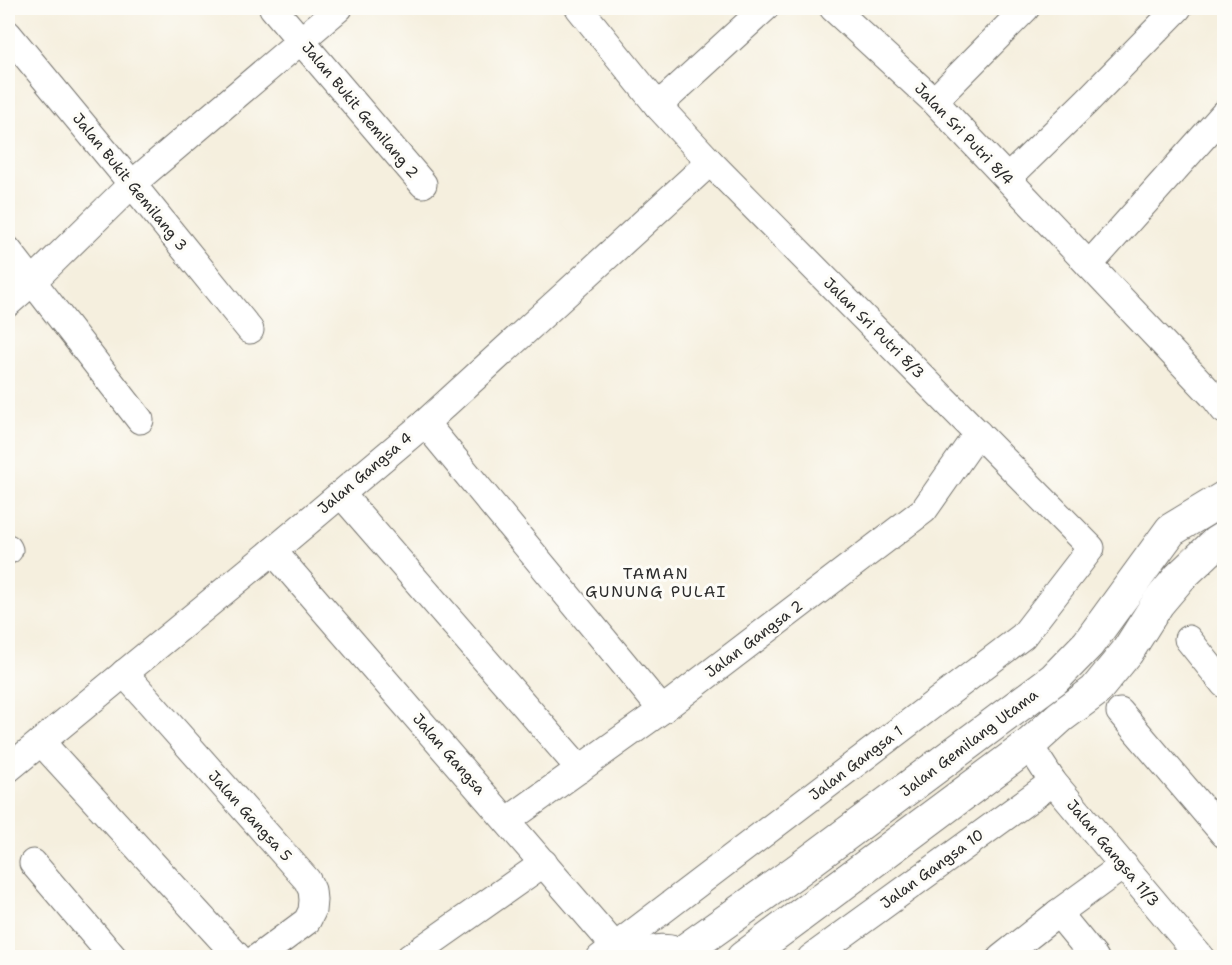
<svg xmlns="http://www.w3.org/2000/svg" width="1232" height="965" font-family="'Shantell Sans',sans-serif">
	<rect width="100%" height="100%" fill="#fdfcf7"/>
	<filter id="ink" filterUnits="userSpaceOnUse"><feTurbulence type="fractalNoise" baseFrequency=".0167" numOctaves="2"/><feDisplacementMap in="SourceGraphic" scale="12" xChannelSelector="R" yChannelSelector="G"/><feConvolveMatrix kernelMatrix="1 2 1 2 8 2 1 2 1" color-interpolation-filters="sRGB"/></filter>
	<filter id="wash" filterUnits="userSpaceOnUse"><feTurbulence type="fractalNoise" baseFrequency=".008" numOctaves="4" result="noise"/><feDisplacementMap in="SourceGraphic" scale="24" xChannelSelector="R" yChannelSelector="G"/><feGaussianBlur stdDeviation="1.35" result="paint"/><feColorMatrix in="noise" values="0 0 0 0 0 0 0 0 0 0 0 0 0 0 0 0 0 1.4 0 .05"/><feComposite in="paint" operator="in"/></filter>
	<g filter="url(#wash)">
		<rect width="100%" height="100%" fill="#f5efde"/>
	</g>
	<g filter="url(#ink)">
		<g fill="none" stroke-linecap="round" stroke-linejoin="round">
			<g stroke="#72706a" stroke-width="29">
				<g id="minor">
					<path d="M273,8L423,184"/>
					<path d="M579,8L658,106L710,162L1091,548L1023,636L600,958"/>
					<path d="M833,8L934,101L1214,397L1224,410"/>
					<path d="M8,34L132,184L250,330"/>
					<path d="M934,101L1026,8"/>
					<path d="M658,106L765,8"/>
					<path d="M1008,178L1086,102L1178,8"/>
					<path d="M8,250L140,420"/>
					<path d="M1089,265L1224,114"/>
					<path d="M8,303L33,281L132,184L339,8"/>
					<path d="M425,423L662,710"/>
					<path d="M341,494L580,769"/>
					<path d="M8,548L9,550"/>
					<path d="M273,551L625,958"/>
					<path d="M1188,639L1224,684"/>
					<path d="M124,673L307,880L312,890L313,900L312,911L307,921L257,958"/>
					<path d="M1120,712L1224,834"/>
					<path d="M41,742L239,958"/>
					<path d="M1029,745L1053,782L1201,958"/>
					<path d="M8,769L273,551L425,423L710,162"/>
					<path d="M507,821L662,710L924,510L978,433"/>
					<path d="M33,863L114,958"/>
					<path d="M1058,913L1095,958"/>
					<path d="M409,958L544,863"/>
					<path d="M811,958L1053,782"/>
					<path d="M1001,958L1058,913L1124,865"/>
				</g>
			</g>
			<g stroke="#72706a" stroke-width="35">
				<g id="major">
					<path d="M680,954L798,870L1054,679L1088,644L1171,530L1224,498"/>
					<path d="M640,958C654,950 670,948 684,958"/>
					<path d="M743,958L1029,745L1060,717L1095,691L1127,652L1158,603L1180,577L1216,543L1224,538"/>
				</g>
			</g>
			<use href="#minor" stroke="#fff" stroke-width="27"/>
			<use href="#major" stroke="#fff" stroke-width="33"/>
		</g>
	</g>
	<g text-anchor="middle" stroke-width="6" stroke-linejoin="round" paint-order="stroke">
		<g font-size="15" fill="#2b2b2b" stroke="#fdfcf7">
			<text transform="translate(360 110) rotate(50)" y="5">Jalan Bukit Gemilang 2</text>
			<text transform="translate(964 134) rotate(46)" y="5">Jalan Sri Putri 8/4</text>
			<text transform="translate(130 182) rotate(51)" y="5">Jalan Bukit Gemilang 3</text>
			<text transform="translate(874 328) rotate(45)" y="5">Jalan Sri Putri 8/3</text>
			<text transform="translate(365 473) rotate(-40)" y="5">Jalan Gangsa 4</text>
			<text transform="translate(754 639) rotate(-37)" y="5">Jalan Gangsa 2</text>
			<text transform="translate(969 743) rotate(-37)" y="5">Jalan Gemilang Utama</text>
			<text transform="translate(449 754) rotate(49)" y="5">Jalan Gangsa</text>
			<text transform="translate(856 763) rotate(-37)" y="5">Jalan Gangsa 1</text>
			<text transform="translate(250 816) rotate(48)" y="5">Jalan Gangsa 5</text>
			<text transform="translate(1113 853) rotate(50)" y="5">Jalan Gangsa 11/3</text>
			<text transform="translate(932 869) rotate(-36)" y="5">Jalan Gangsa 10</text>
		</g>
		<g font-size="16" letter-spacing="1.5" fill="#2b2b2b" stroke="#fdfcf7">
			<text x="656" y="579">TAMAN<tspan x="656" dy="18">GUNUNG PULAI</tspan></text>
		</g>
	</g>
	<rect width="1232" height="965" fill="none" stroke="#fdfcf7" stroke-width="30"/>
</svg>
